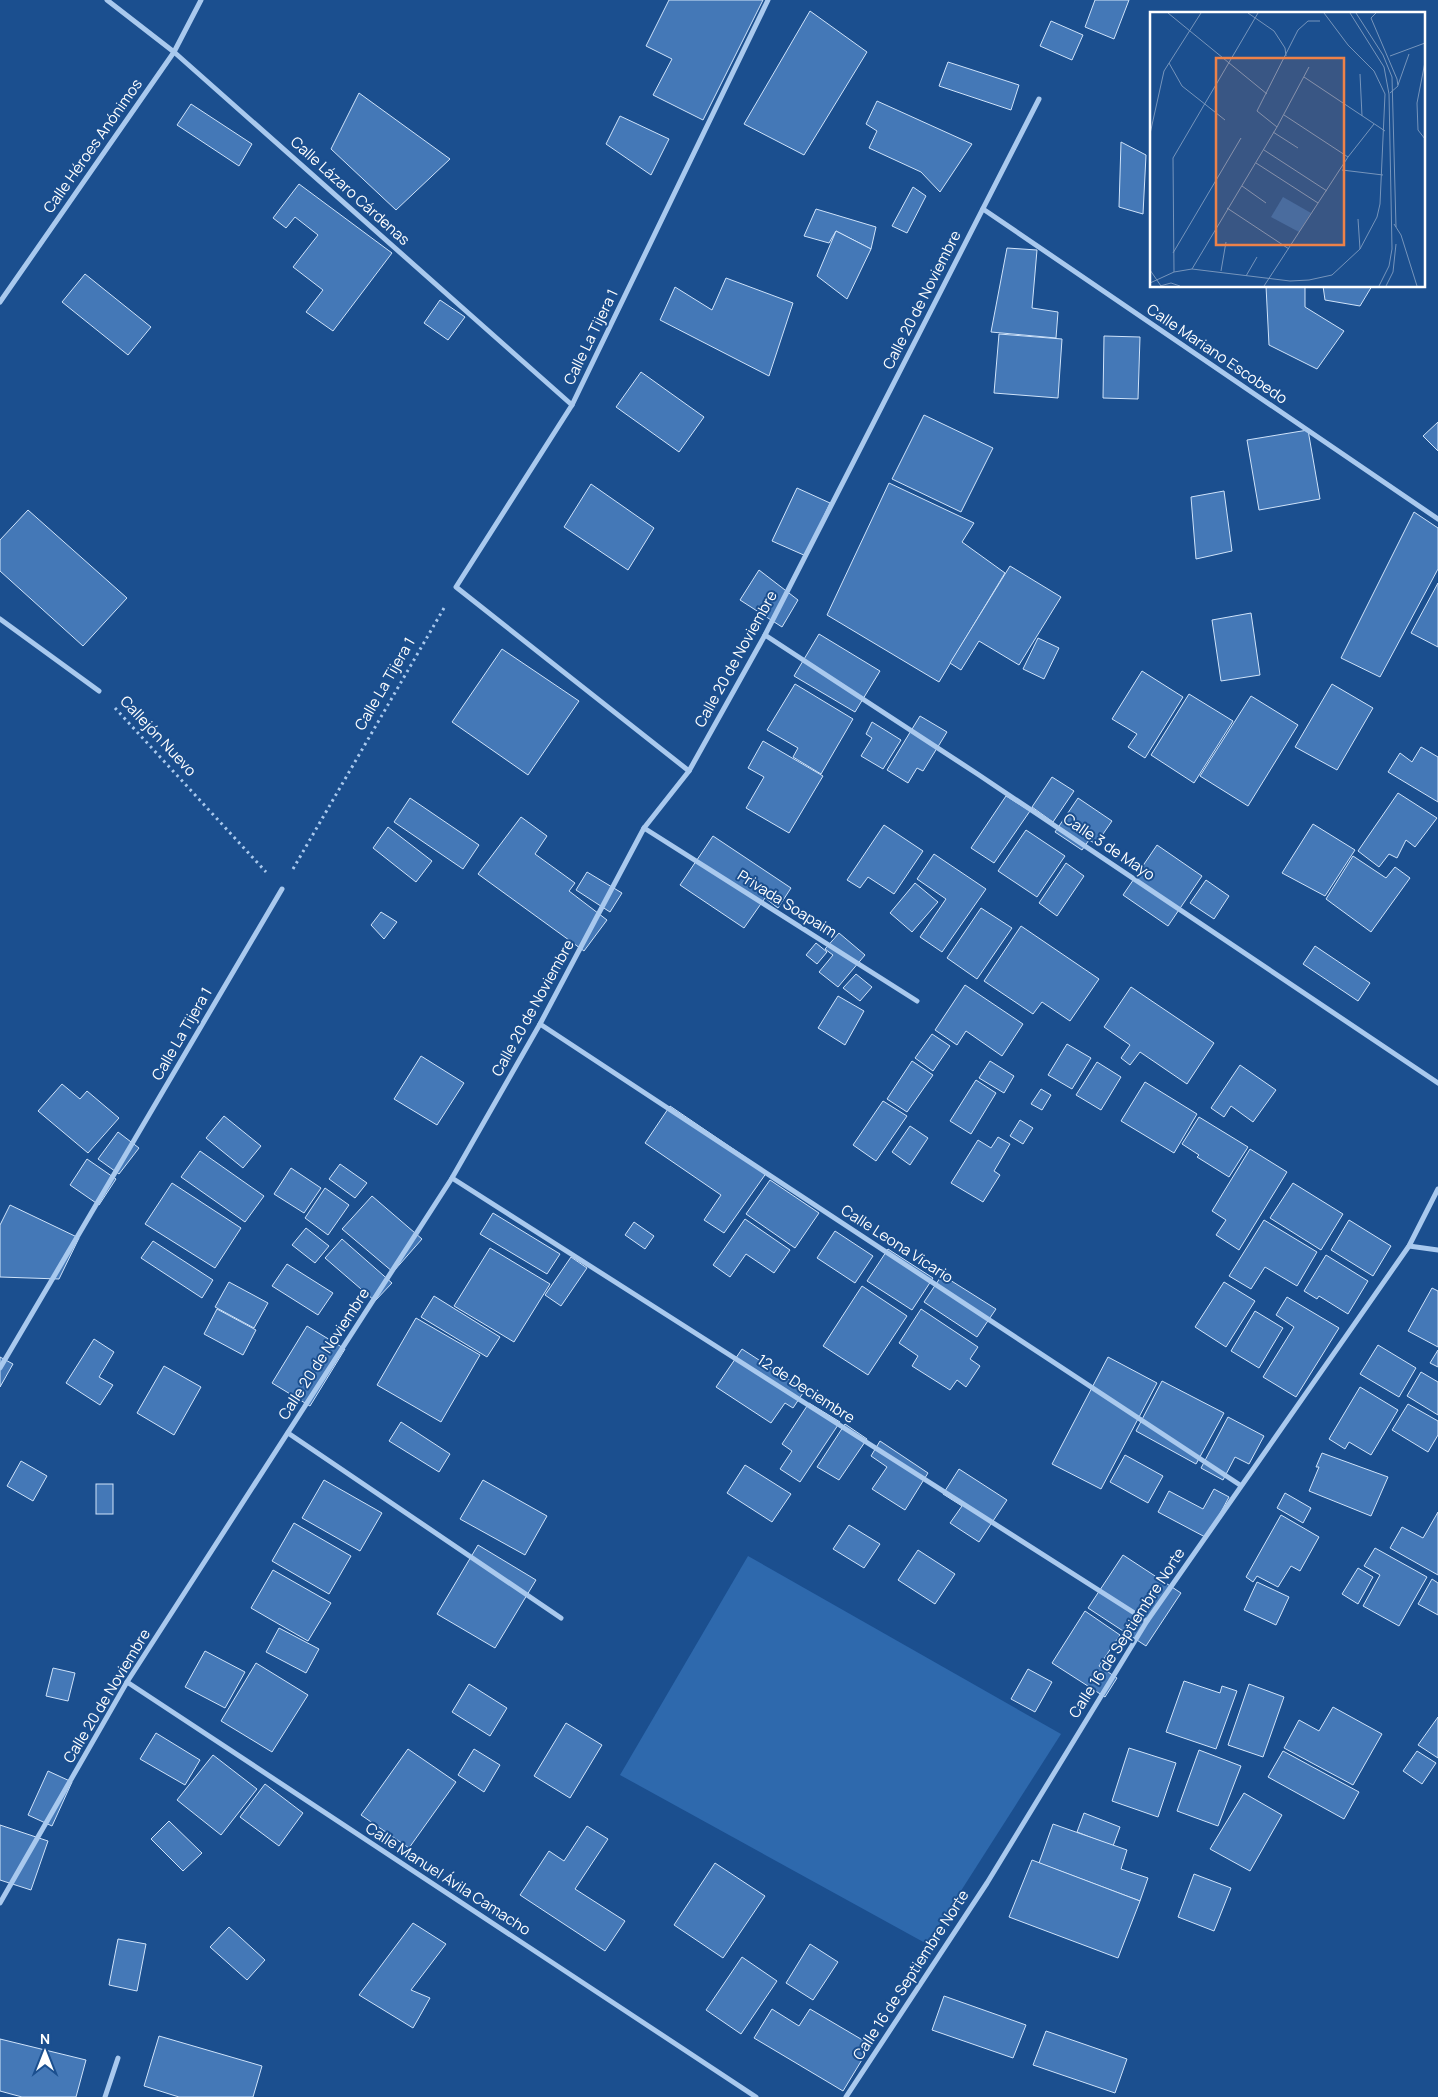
<svg xmlns="http://www.w3.org/2000/svg" width="1438" height="2097" font-family="Manrope,sans-serif">
	<rect width="100%" height="100%" fill="#1b4f8f"/>
	<path fill="#2e69ad" d="M748,1556L1061,1734L927,1944L620,1775Z"/>
	<g fill="#4478b7" stroke="#cfe3fa">
		<path d="M669,0H763L703,120L653,95L672,59L646,46Z"/>
		<path d="M1095,0H1129L1114,39L1085,27Z"/>
		<path d="M810,11L867,52L804,155L744,124Z"/>
		<path d="M1051,21L1083,35L1072,60L1040,46Z"/>
		<path d="M948,62L1019,85L1011,110L939,86Z"/>
		<path d="M359,93L450,159L396,210L331,149Z"/>
		<path d="M877,101L972,144L940,192L921,172L869,148L877,131L866,124Z"/>
		<path d="M191,104L252,144L239,166L177,125Z"/>
		<path d="M620,116L669,139L651,175L606,144Z"/>
		<path d="M1121,142L1146,155L1143,214L1119,207Z"/>
		<path d="M299,184L392,253L333,331L306,312L323,290L293,267L318,235L295,217L286,228L273,218Z"/>
		<path d="M913,187L926,196L907,233L892,226Z"/>
		<path d="M816,209L876,227L871,249L836,231L829,243L804,236Z"/>
		<path d="M836,231L871,249L847,299L817,276Z"/>
		<path d="M1007,248L1037,250L1032,308L1058,312L1056,338L991,332Z"/>
		<path d="M85,274L151,327L128,355L62,302Z"/>
		<path d="M726,278L793,303L769,376L660,320L675,287L712,310Z"/>
		<path d="M1266,286H1305V307L1344,331L1317,369L1269,345Z"/>
		<path d="M1323,286H1372L1360,306L1325,300Z"/>
		<path d="M440,300L465,317L448,340L424,323Z"/>
		<path d="M999,334L1062,339L1058,398L994,393Z"/>
		<path d="M1104,336L1140,337L1138,399L1103,398Z"/>
		<path d="M641,372L704,417L679,452L616,407Z"/>
		<path d="M924,415L993,448L961,512L892,479Z"/>
		<path d="M1438,422V451L1423,436Z"/>
		<path d="M1308,430L1320,499L1259,510L1247,440Z"/>
		<path d="M889,483L974,523L962,542L1005,573L939,682L827,615Z"/>
		<path d="M591,484L654,528L628,570L564,527Z"/>
		<path d="M797,488L830,503L806,556L772,541Z"/>
		<path d="M1224,491L1232,551L1196,559L1191,497Z"/>
		<path d="M28,510L127,598L83,646L0,571V540Z"/>
		<path d="M1414,512L1438,528V569L1380,677L1341,658Z"/>
		<path d="M1010,566L1061,597L1019,665L979,641L961,670L950,663Z"/>
		<path d="M759,570L798,600L782,627L740,600Z"/>
		<path d="M1438,583V647L1411,633Z"/>
		<path d="M1251,613L1260,675L1221,681L1212,620Z"/>
		<path d="M819,634L880,671L855,712L794,676Z"/>
		<path d="M1038,638L1059,648L1044,679L1023,669Z"/>
		<path d="M502,649L579,701L528,775L452,722Z"/>
		<path d="M1142,671L1183,697L1145,758L1128,747L1137,734L1112,719Z"/>
		<path d="M795,684L853,719L821,774L793,757L798,748L767,730Z"/>
		<path d="M1332,684L1373,708L1337,770L1295,747Z"/>
		<path d="M1189,694L1233,721L1194,783L1151,755Z"/>
		<path d="M1251,696L1298,725L1248,806L1200,776Z"/>
		<path d="M920,716L947,732L923,771L917,768L908,783L887,770Z"/>
		<path d="M872,722L901,740L883,769L861,756L872,738L866,734Z"/>
		<path d="M763,741L823,776L789,833L746,808L764,777L748,768Z"/>
		<path d="M1421,747L1438,757V802L1388,772L1400,753L1412,762Z"/>
		<path d="M1052,777L1074,791L1053,822L1032,807Z"/>
		<path d="M1398,793L1437,818L1415,847L1406,840L1397,858L1389,854L1379,867L1358,851Z"/>
		<path d="M1006,796L1030,811L994,863L971,848Z"/>
		<path d="M410,798L479,845L463,869L394,822Z"/>
		<path d="M1078,798L1112,821L1096,844L1089,840L1082,850L1055,832Z"/>
		<path d="M521,817L547,836L535,854L575,883L569,891L607,920L584,951L478,874Z"/>
		<path d="M1313,824L1355,850L1325,896L1282,873Z"/>
		<path d="M884,825L923,851L894,894L868,877L860,888L847,880Z"/>
		<path d="M388,827L432,861L416,882L373,848Z"/>
		<path d="M1026,830L1065,856L1037,897L998,871Z"/>
		<path d="M713,836L791,888L778,908L765,898L744,928L680,885Z"/>
		<path d="M1157,845L1202,876L1168,926L1123,895Z"/>
		<path d="M934,854L986,889L942,952L920,937L946,899L917,879Z"/>
		<path d="M1353,856L1386,878L1395,867L1410,878L1371,932L1326,899Z"/>
		<path d="M1066,863L1084,876L1057,916L1039,903Z"/>
		<path d="M587,872L622,893L610,912L576,890Z"/>
		<path d="M1206,880L1229,896L1214,919L1190,903Z"/>
		<path d="M915,883L938,902L912,932L890,913Z"/>
		<path d="M981,908L1012,928L977,979L947,958Z"/>
		<path d="M381,912L397,922L384,939L371,925Z"/>
		<path d="M1021,926L1099,979L1070,1021L1042,1002L1033,1014L984,981Z"/>
		<path d="M839,933L865,955L838,987L819,972L833,955L825,949Z"/>
		<path d="M816,943L827,952L817,964L806,955Z"/>
		<path d="M1315,946L1370,983L1358,1001L1303,964Z"/>
		<path d="M856,974L872,987L860,1001L843,988Z"/>
		<path d="M965,985L1023,1024L1002,1056L966,1031L957,1045L935,1030Z"/>
		<path d="M1131,987L1214,1043L1187,1084L1140,1052L1130,1065L1121,1058L1130,1045L1104,1027Z"/>
		<path d="M838,996L864,1011L845,1045L818,1028Z"/>
		<path d="M932,1034L950,1046L933,1071L915,1058Z"/>
		<path d="M1067,1044L1091,1058L1072,1089L1048,1075Z"/>
		<path d="M421,1056L464,1083L437,1125L394,1099Z"/>
		<path d="M912,1061L933,1075L907,1112L887,1099Z"/>
		<path d="M990,1061L1014,1076L1004,1093L979,1078Z"/>
		<path d="M1097,1062L1121,1077L1101,1110L1076,1095Z"/>
		<path d="M1240,1065L1276,1090L1253,1122L1231,1106L1224,1117L1211,1108Z"/>
		<path d="M976,1080L996,1093L971,1134L950,1121Z"/>
		<path d="M1145,1082L1197,1114L1174,1153L1121,1121Z"/>
		<path d="M62,1084L80,1099L87,1091L119,1118L88,1153L38,1111Z"/>
		<path d="M1041,1089L1051,1095L1042,1110L1031,1104Z"/>
		<path d="M883,1101L907,1116L876,1161L853,1145Z"/>
		<path d="M670,1106L767,1172L724,1233L704,1220L721,1195L645,1143Z"/>
		<path d="M224,1116L261,1146L243,1168L206,1138Z"/>
		<path d="M1199,1117L1248,1147L1229,1177L1197,1157L1199,1155L1182,1144Z"/>
		<path d="M1020,1120L1033,1128L1023,1144L1010,1136Z"/>
		<path d="M910,1126L928,1138L910,1165L892,1152Z"/>
		<path d="M118,1132L139,1148L119,1174L98,1159Z"/>
		<path d="M998,1137L1010,1144L994,1171L1000,1175L983,1202L951,1183L978,1140L991,1148Z"/>
		<path d="M1250,1149L1287,1172L1239,1250L1216,1235L1226,1220L1212,1211Z"/>
		<path d="M200,1151L264,1196L245,1222L181,1177Z"/>
		<path d="M87,1159L116,1179L99,1205L70,1185Z"/>
		<path d="M340,1164L367,1183L355,1198L329,1179Z"/>
		<path d="M291,1168L321,1188L304,1213L274,1194Z"/>
		<path d="M770,1180L819,1213L795,1248L746,1214Z"/>
		<path d="M172,1183L241,1228L215,1268L145,1224Z"/>
		<path d="M1293,1183L1343,1214L1321,1250L1270,1218Z"/>
		<path d="M325,1188L349,1205L328,1235L305,1218Z"/>
		<path d="M372,1196L422,1239L393,1272L342,1229Z"/>
		<path d="M10,1205L79,1238L59,1279L0,1277V1225Z"/>
		<path d="M493,1213L560,1254L547,1274L480,1234Z"/>
		<path d="M745,1219L790,1250L774,1273L746,1254L730,1277L713,1265Z"/>
		<path d="M1264,1220L1317,1252L1297,1286L1265,1267L1251,1289L1229,1276Z"/>
		<path d="M1349,1220L1391,1246L1373,1276L1331,1250Z"/>
		<path d="M634,1222L654,1236L645,1249L625,1235Z"/>
		<path d="M306,1228L329,1246L315,1263L292,1245Z"/>
		<path d="M835,1231L873,1256L855,1283L817,1258Z"/>
		<path d="M342,1239L392,1283L375,1301L325,1258Z"/>
		<path d="M153,1241L213,1280L202,1298L141,1258Z"/>
		<path d="M490,1248L550,1284L514,1342L454,1306Z"/>
		<path d="M888,1249L933,1278L912,1310L867,1281Z"/>
		<path d="M1326,1255L1368,1281L1348,1314L1319,1296L1317,1299L1304,1291Z"/>
		<path d="M571,1257L587,1268L561,1306L545,1295Z"/>
		<path d="M287,1264L333,1293L318,1315L272,1286Z"/>
		<path d="M942,1275L996,1309L977,1337L924,1302Z"/>
		<path d="M229,1282L268,1303L254,1328L215,1307Z"/>
		<path d="M1224,1282L1255,1301L1226,1347L1195,1327Z"/>
		<path d="M862,1286L907,1316L868,1375L823,1346Z"/>
		<path d="M1432,1288L1438,1291V1347L1408,1331Z"/>
		<path d="M434,1296L500,1337L487,1357L421,1317Z"/>
		<path d="M1287,1297L1339,1328L1296,1397L1263,1377L1294,1327L1276,1315Z"/>
		<path d="M217,1309L256,1330L243,1355L204,1334Z"/>
		<path d="M921,1309L978,1347L970,1359L980,1366L966,1387L957,1380L950,1390L912,1366L918,1356L899,1343Z"/>
		<path d="M1255,1311L1283,1328L1259,1368L1231,1351Z"/>
		<path d="M416,1318L480,1355L441,1422L377,1385Z"/>
		<path d="M307,1326L345,1349L310,1406L272,1383Z"/>
		<path d="M94,1339L114,1352L99,1377L113,1385L100,1405L66,1383Z"/>
		<path d="M1378,1345L1416,1368L1399,1397L1360,1374Z"/>
		<path d="M742,1349L805,1390L793,1408L785,1403L771,1423L716,1387Z"/>
		<path d="M1438,1350V1367L1430,1363Z"/>
		<path d="M0,1357L13,1364L0,1387Z"/>
		<path d="M1108,1357L1157,1383L1101,1489L1052,1464Z"/>
		<path d="M164,1366L201,1387L174,1435L137,1413Z"/>
		<path d="M1421,1372L1438,1382V1415L1407,1396Z"/>
		<path d="M1162,1381L1224,1413L1196,1464L1136,1431Z"/>
		<path d="M1360,1387L1398,1410L1371,1455L1349,1442L1345,1449L1329,1439Z"/>
		<path d="M809,1403L840,1422L800,1482L780,1469L792,1451L782,1444Z"/>
		<path d="M1408,1404L1438,1421V1435L1428,1452L1392,1430Z"/>
		<path d="M1228,1417L1264,1436L1249,1464L1235,1457L1223,1480L1201,1468Z"/>
		<path d="M401,1422L450,1454L439,1472L389,1441Z"/>
		<path d="M845,1424L867,1439L839,1480L817,1467Z"/>
		<path d="M880,1441L928,1473L905,1510L872,1489L887,1467L871,1456Z"/>
		<path d="M1322,1453L1388,1477L1371,1516L1309,1491L1319,1467H1316Z"/>
		<path d="M1125,1455L1163,1476L1148,1503L1110,1482Z"/>
		<path d="M21,1461L47,1476L33,1501L7,1486Z"/>
		<path d="M745,1465L791,1494L772,1522L727,1493Z"/>
		<path d="M959,1469L1007,1500L979,1542L950,1523L962,1506L943,1494Z"/>
		<path d="M324,1480L382,1513L360,1551L302,1518Z"/>
		<path d="M483,1480L547,1516L525,1555L460,1519Z"/>
		<rect x="96" y="1484" width="17" height="30"/>
		<path d="M1214,1489L1229,1497L1207,1538L1158,1512L1169,1491L1203,1509Z"/>
		<path d="M1285,1493L1311,1508L1303,1523L1277,1508Z"/>
		<path d="M1438,1512V1575L1390,1548L1402,1527L1423,1538Z"/>
		<path d="M1281,1515L1319,1537L1300,1571L1291,1566L1278,1587L1257,1576L1253,1582L1246,1577Z"/>
		<path d="M294,1523L351,1556L329,1594L272,1561Z"/>
		<path d="M849,1525L880,1544L864,1568L833,1549Z"/>
		<path d="M478,1545L536,1580L495,1648L437,1614Z"/>
		<path d="M1375,1548L1427,1577L1399,1626L1363,1606L1380,1575L1364,1566Z"/>
		<path d="M918,1550L955,1574L935,1604L898,1580Z"/>
		<path d="M1123,1555L1181,1593L1146,1646L1088,1608Z"/>
		<path d="M1358,1568L1373,1577L1358,1604L1342,1594Z"/>
		<path d="M273,1570L331,1603L308,1641L251,1608Z"/>
		<path d="M1432,1579L1438,1583V1615L1418,1604Z"/>
		<path d="M1257,1582L1289,1597L1276,1625L1244,1610Z"/>
		<path d="M1085,1611L1120,1635L1099,1666L1117,1678L1105,1697L1052,1663Z"/>
		<path d="M279,1628L319,1649L306,1673L266,1652Z"/>
		<path d="M205,1651L245,1672L225,1708L185,1687Z"/>
		<path d="M256,1663L308,1695L272,1752L221,1721Z"/>
		<path d="M53,1668L75,1673L68,1701L46,1696Z"/>
		<path d="M1028,1669L1052,1682L1035,1712L1011,1699Z"/>
		<path d="M1184,1681L1220,1693L1222,1686L1237,1691L1216,1749L1166,1732Z"/>
		<path d="M469,1684L507,1708L490,1736L452,1712Z"/>
		<path d="M1249,1684L1284,1697L1263,1757L1228,1745Z"/>
		<path d="M1333,1707L1382,1734L1353,1785L1284,1748L1299,1720L1319,1731Z"/>
		<path d="M1438,1717V1758L1418,1745Z"/>
		<path d="M566,1723L602,1745L570,1798L534,1776Z"/>
		<path d="M156,1733L200,1760L185,1785L140,1759Z"/>
		<path d="M1129,1748L1176,1763L1158,1817L1112,1801Z"/>
		<path d="M408,1749L456,1782L409,1848L361,1815Z"/>
		<path d="M474,1749L500,1765L484,1792L458,1775Z"/>
		<path d="M1199,1750L1241,1766L1218,1826L1177,1811Z"/>
		<path d="M1283,1751L1359,1792L1344,1819L1268,1777Z"/>
		<path d="M1417,1751L1436,1763L1422,1784L1403,1771Z"/>
		<path d="M213,1755L257,1789L221,1835L177,1800Z"/>
		<path d="M48,1771L72,1782L52,1826L28,1815Z"/>
		<path d="M265,1784L303,1813L279,1846L240,1817Z"/>
		<path d="M1244,1793L1282,1815L1250,1871L1210,1849Z"/>
		<path d="M1084,1813L1120,1827L1113,1846L1077,1832Z"/>
		<path d="M169,1821L202,1853L183,1871L151,1839Z"/>
		<path d="M1053,1824L1127,1850L1121,1869L1148,1878L1140,1901L1039,1863Z"/>
		<path d="M0,1825L48,1841L31,1890L0,1880Z"/>
		<path d="M587,1826L608,1839L575,1889L625,1921L605,1951L520,1895L549,1851L564,1861Z"/>
		<path d="M1032,1860L1140,1901L1118,1958L1009,1917Z"/>
		<path d="M715,1863L765,1896L723,1958L674,1925Z"/>
		<path d="M1194,1874L1231,1888L1214,1931L1178,1917Z"/>
		<path d="M413,1923L446,1944L411,1990L430,1998L413,2028L359,1995Z"/>
		<path d="M229,1927L265,1960L247,1980L210,1947Z"/>
		<path d="M118,1939L146,1944L137,1991L109,1985Z"/>
		<path d="M810,1944L838,1962L813,2000L786,1983Z"/>
		<path d="M742,1957L777,1981L741,2034L706,2010Z"/>
		<path d="M944,1996L1026,2025L1013,2058L932,2030Z"/>
		<path d="M772,2009L799,2026L810,2009L871,2045L843,2091L754,2038Z"/>
		<path d="M1046,2031L1127,2059L1115,2093L1033,2065Z"/>
		<path d="M159,2036L262,2066L253,2097H179L144,2086Z"/>
		<path d="M0,2039L86,2060L76,2097H22L0,2091Z"/>
	</g>
	<g fill="none" stroke-linecap="round" stroke-linejoin="round">
		<g stroke="#a9c9ee" stroke-width="3" stroke-dasharray="2.5 4" stroke-linecap="butt">
			<path d="M115,708L266,872"/>
			<path d="M293,869L444,608"/>
		</g>
		<g stroke="#a9c9ee" stroke-width="5">
			<path d="M107,0L174,52L572,405"/>
			<path d="M983,209L1438,519"/>
			<path d="M0,302L174,52L201,0"/>
			<path d="M0,619L99,691"/>
			<path d="M765,635L979,775L1438,1083"/>
			<path d="M689,771L456,587L572,405L768,0"/>
			<path d="M644,828L917,1001"/>
			<path d="M540,1024L1240,1485"/>
			<path d="M452,1178L1147,1621"/>
			<path d="M1409,1246L1438,1250"/>
			<path d="M0,1368L282,889"/>
			<path d="M288,1433L561,1618"/>
			<path d="M127,1682L756,2097"/>
			<path d="M0,1903L127,1682L452,1178L540,1024L644,828L689,771L765,635L1039,99"/>
			<path d="M105,2097L118,2058"/>
			<path d="M846,2097L987,1883L1147,1621L1409,1246L1438,1189"/>
		</g>
	</g>
	<g text-anchor="middle" stroke-width="4" stroke-linejoin="round" paint-order="stroke">
		<g font-size="15" fill="#fff" stroke="#1b4f8f">
			<text transform="translate(93 146) rotate(-55)" y="5">Calle Héroes Anónimos</text>
			<text transform="translate(350 191) rotate(42)" y="5">Calle Lázaro Cárdenas</text>
			<text transform="translate(922 300) rotate(-63)" y="5">Calle 20 de Noviembre</text>
			<text transform="translate(591 337) rotate(-64)" y="5">Calle La Tijera 1</text>
			<text transform="translate(1217 354) rotate(34)" y="5">Calle Mariano Escobedo</text>
			<text transform="translate(736 659) rotate(-61)" y="5">Calle 20 de Noviembre</text>
			<text transform="translate(385 684) rotate(-60)" y="5">Calle La Tijera 1</text>
			<text transform="translate(158 736) rotate(47)" y="5">Callejón Nuevo</text>
			<text transform="translate(1109 847) rotate(34)" y="5">Calle 3 de Mayo</text>
			<text transform="translate(787 904) rotate(32)" y="5">Privada Soapaim</text>
			<text transform="translate(533 1008) rotate(-61)" y="5">Calle 20 de Noviembre</text>
			<text transform="translate(182 1034) rotate(-60)" y="5">Calle La Tijera 1</text>
			<text transform="translate(897 1244) rotate(33)" y="5">Calle Leona Vicario</text>
			<text transform="translate(324 1354) rotate(-57)" y="5">Calle 20 de Noviembre</text>
			<text transform="translate(806 1389) rotate(33)" y="5">12 de Deciembre</text>
			<text transform="translate(1127 1633) rotate(-57)" y="5">Calle 16 de Septiembre Norte</text>
			<text transform="translate(107 1696) rotate(-59)" y="5">Calle 20 de Noviembre</text>
			<text transform="translate(448 1879) rotate(33)" y="5">Calle Manuel Ávila Camacho</text>
			<text transform="translate(911 1975) rotate(-57)" y="5">Calle 16 de Septiembre Norte</text>
		</g>
	</g>
	<g transform="translate(1150 12)">
		<rect width="275" height="275" fill="#1b4f8f"/>
		<path d="M133,185L161,201L149,220L121,205Z" fill="#2e69ad"/>
		<path fill="none" stroke="#7695bc" stroke-width="1" d="M18,1L117,82M98,1L124,19L135,36L136,44M200,1L234,55L239,82L242,237L239,254L229,274M206,1L233,43L242,65L246,215M226,1L221,6L247,67L248,74L240,81M240,44L275,31M275,50L267,91L268,118L275,127M19,51L32,74L75,108M210,62L212,104M154,65L235,119M248,73L259,42M134,103L198,145M127,115L107,99L148,18L158,9H170M123,120L148,136M0,122L14,59L51,1M114,138L177,179M106,151L168,191M192,158L233,163M92,174L116,191M77,196L139,237M208,207L210,237M244,212L251,223L267,274M23,241L91,126M42,257L127,115L159,55M0,258L11,274M71,259L76,230M24,260L23,146L108,1M96,264L107,245M0,271L24,260L42,257L140,269L159,268L182,263L210,237L227,205L230,192L235,82L224,59L198,33L174,1M10,274L21,271L30,274M114,274L198,145L224,112M236,274L243,260L246,232"/>
		<path fill="#ee8249" fill-opacity="0.15" stroke="#ee8249" stroke-width="2.5" d="M66,46H194V233H66Z"/>
		<rect width="275" height="275" fill="none" stroke="#fff" stroke-width="2.5"/>
	</g>
	<g transform="translate(45 2052)" stroke="#1b4f8f" stroke-width="4" paint-order="stroke">
	<path d="M0-4L9 19L0 12L-9 19Z" fill="#ffffff"/>
	<text y="-8" font-size="14" font-weight="bold" text-anchor="middle" fill="#ffffff">N</text>
	</g>
</svg>
